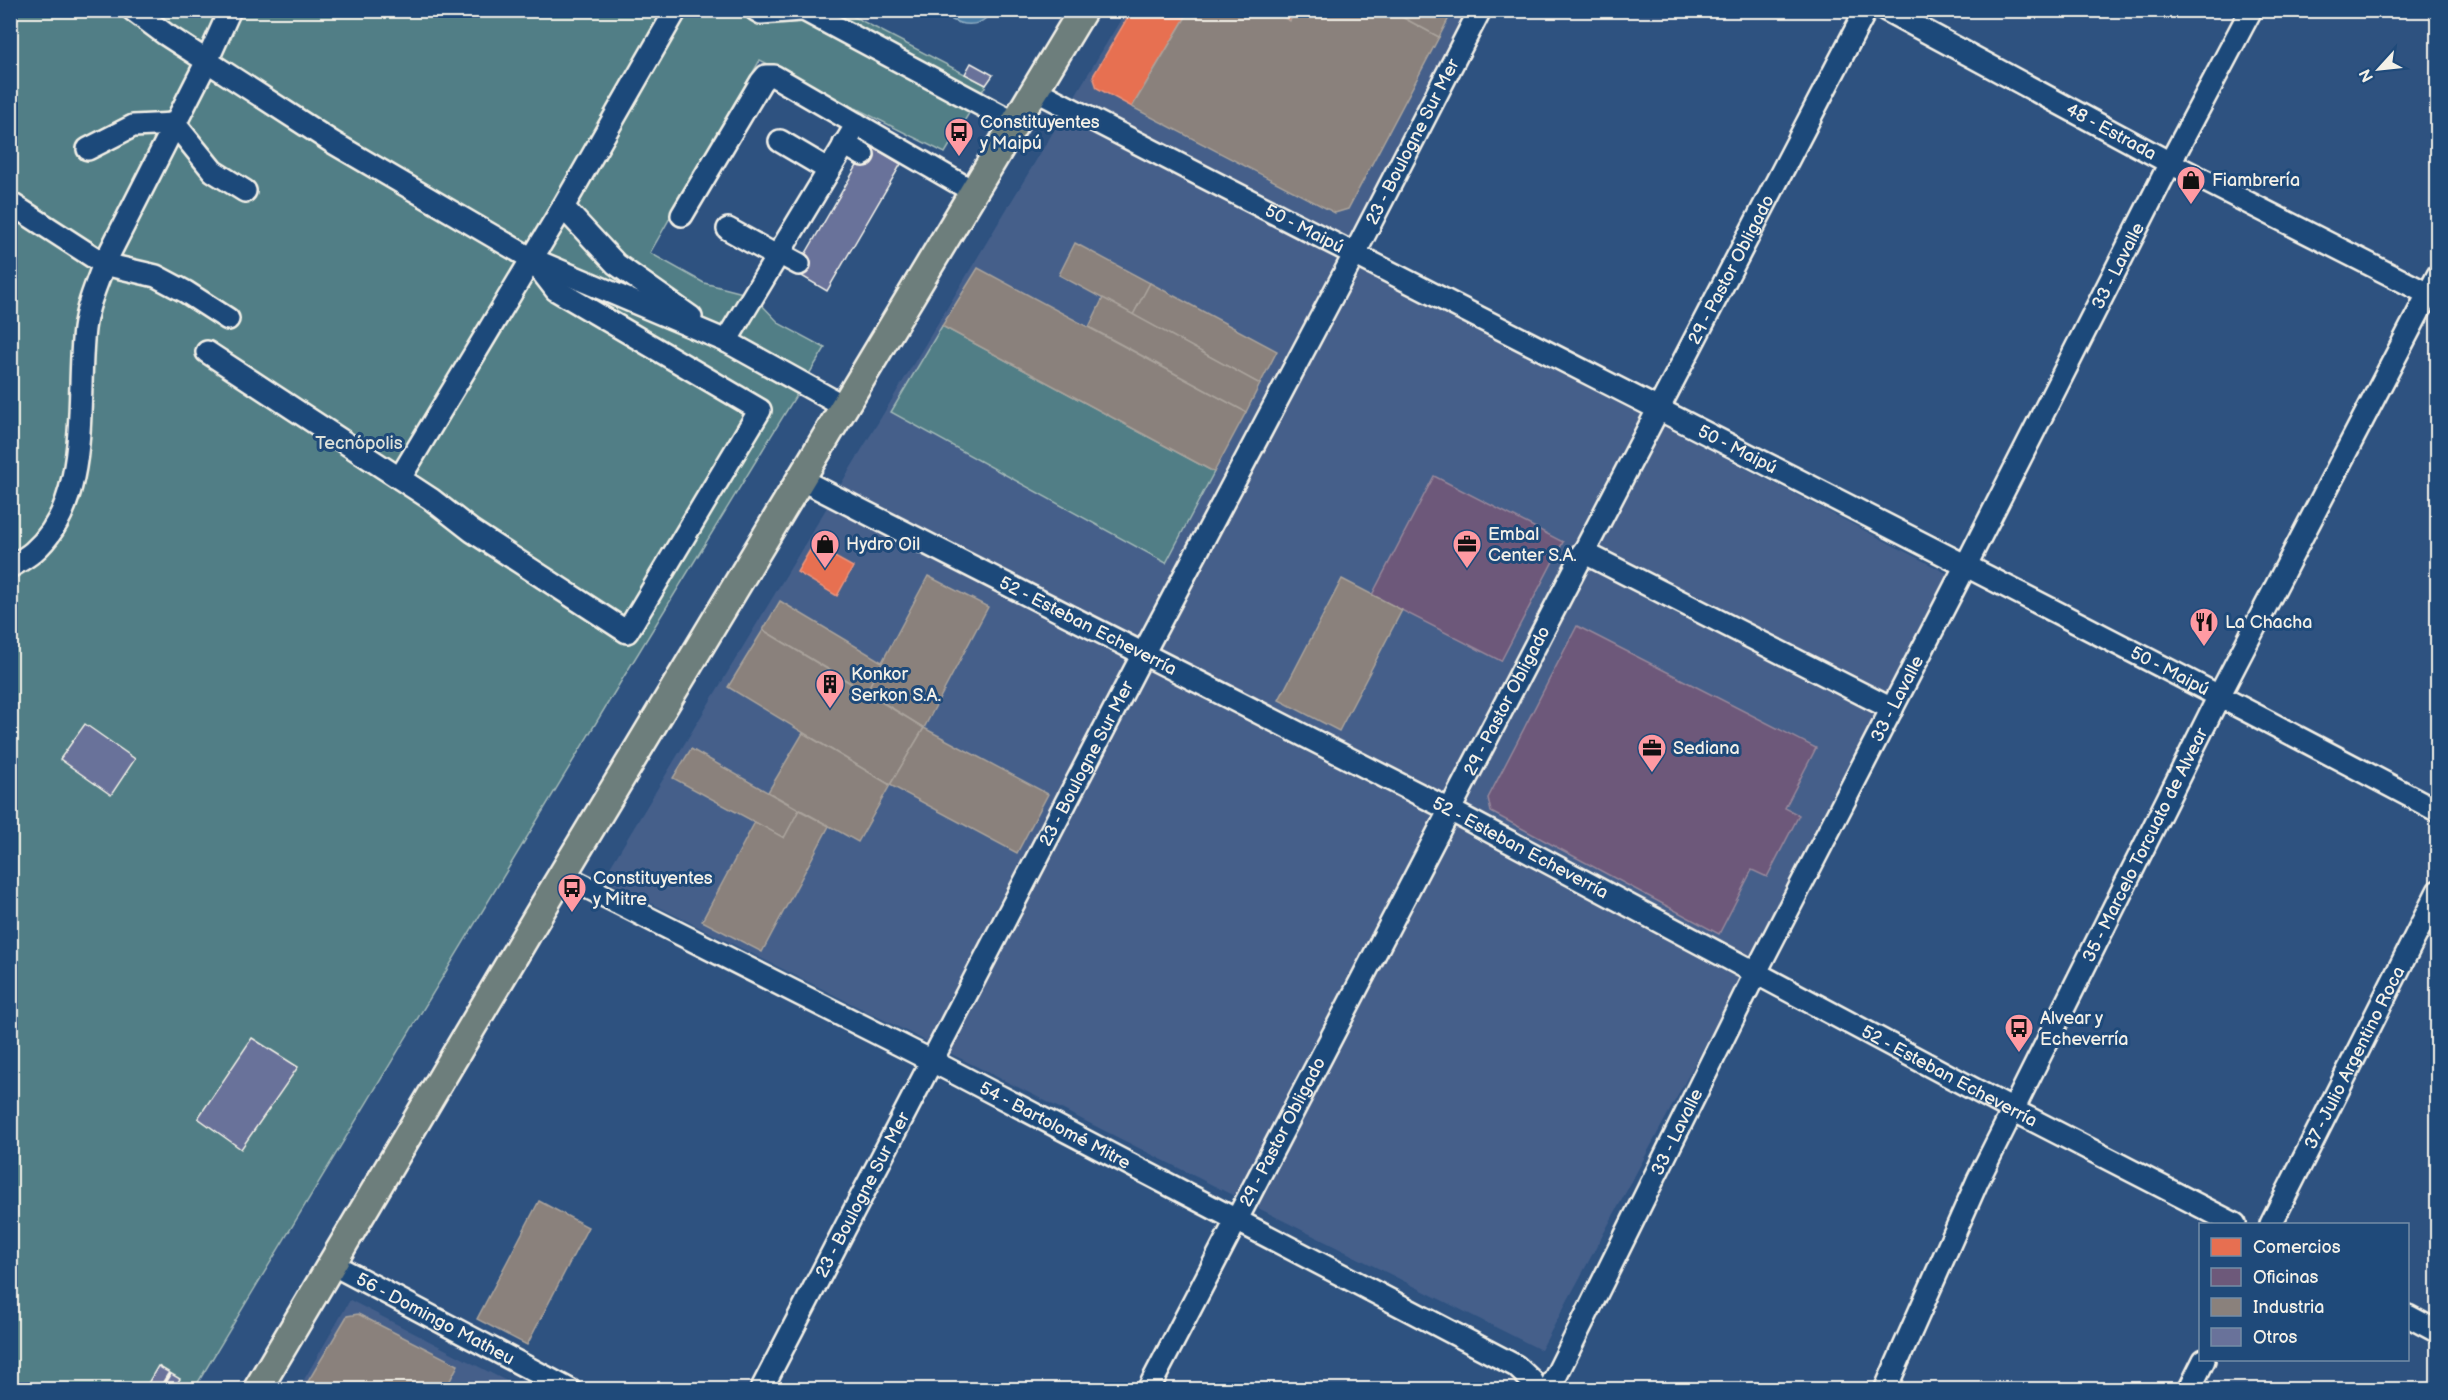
<svg xmlns="http://www.w3.org/2000/svg" width="2448" height="1400" font-family="'Balsamiq Sans',sans-serif">
	<rect width="100%" height="100%" fill="#2e5280"/>
	<filter id="ink" filterUnits="userSpaceOnUse"><feTurbulence type="fractalNoise" baseFrequency=".0167" numOctaves="2"/><feDisplacementMap in="SourceGraphic" scale="12" xChannelSelector="R" yChannelSelector="G"/><feConvolveMatrix kernelMatrix="1 2 1 2 8 2 1 2 1" color-interpolation-filters="sRGB"/></filter>
	<g filter="url(#ink)">
		<g fill="#445f8a">
			<path d="M1126,11H1466L1340,257L1956,578L1541,1350L603,879Z"/>
			<path d="M350,1300L522,1389L298,1390Z"/>
		</g>
		<g fill="#517e86" stroke="#a2b8b7" stroke-width="1.5">
			<path d="M10,11H843L986,85L945,153L760,60L650,253L704,283L743,293L760,303L780,324L825,348L620,683L194,1389H11Z"/>
			<path d="M942,326L1214,472L1166,563L891,412Z"/>
		</g>
		<path fill="#487ca5" stroke="#8dabc0" stroke-width="1.5" d="M957,11H979L986,14V18C977,27 962,25 952,20Z"/>
		<g fill="#e76f51" stroke="#eb967e" stroke-width="1.5">
			<path d="M1132,10H1190L1132,107L1097,88L1093,76Z"/>
			<path d="M1269,10H1296L1290,21Z"/>
			<path d="M813,545L853,567L837,596L797,572Z"/>
		</g>
		<g fill="#6d597a" stroke="#96879b" stroke-width="1.5">
			<path d="M1434,476L1563,542L1501,661L1372,595Z"/>
			<path d="M1577,626L1816,748L1785,808L1799,815L1767,877L1752,870L1719,934L1491,812L1488,798Z"/>
		</g>
		<g fill="#8a817c" stroke="#aaa39c" stroke-width="1.5">
			<path d="M1190,10H1269L1290,21L1296,10H1389L1439,37L1348,209L1335,213L1132,107Z"/>
			<path d="M1389,10H1453L1439,37Z"/>
			<path d="M1075,243L1150,283L1133,315L1059,275Z"/>
			<path d="M978,268L1246,412L1214,472L942,326Z"/>
			<path d="M1150,283L1277,351L1260,384L1133,315Z"/>
			<path d="M1103,298L1260,384L1246,412L1089,327Z"/>
			<path d="M928,576L988,607L924,728L866,692Z"/>
			<path d="M1342,579L1402,610L1339,731L1279,700Z"/>
			<path d="M780,601L882,662L866,692L763,630Z"/>
			<path d="M763,630L924,728L890,785L728,687Z"/>
			<path d="M924,728L1048,794L1017,853L890,785Z"/>
			<path d="M803,733L890,785L858,842L768,792Z"/>
			<path d="M691,749L799,810L784,838L673,778Z"/>
			<path d="M799,810L829,826L762,952L702,921L755,822L784,838Z"/>
			<path d="M539,1201L588,1227L527,1345L477,1319Z"/>
			<path d="M358,1314L458,1365L445,1390H303L347,1316Z"/>
		</g>
		<g fill="#69729a" stroke="#f4f1e8" stroke-width="1.5">
			<path d="M971,63L993,75L986,85L965,74Z"/>
			<path d="M869,145L901,164L827,291L795,272Z"/>
			<path d="M85,724L135,759L111,795L60,759Z"/>
			<path d="M252,1038L298,1067L241,1149L198,1118Z"/>
			<path d="M158,1366L180,1379L173,1390H144Z"/>
		</g>
		<g fill="none" stroke-linecap="round" stroke-linejoin="round">
			<g stroke="#f4f1e8" stroke-width="26">
				<g id="minor">
					<path d="M133,10L165,34L332,142L532,259L726,341L845,407"/>
					<path d="M756,10L761,13L801,10"/>
					<path d="M804,10L1015,123"/>
					<path id="s1" d="M1886,10L2170,163L2438,299"/>
					<path id="s2" d="M1035,90C1502,332 1973,565 2438,811"/>
					<path d="M780,141L829,170"/>
					<path d="M844,144L863,155"/>
					<path d="M88,149L133,126L175,124L213,171L245,191"/>
					<path d="M10,203L104,264L156,276L186,292L228,319"/>
					<path d="M563,207L616,264L691,317"/>
					<path d="M682,215L761,82L766,76H774L974,192"/>
					<path d="M728,229L771,253L786,257L799,264"/>
					<path d="M726,341L857,124"/>
					<path d="M207,352L431,499L472,531L627,632L760,410L556,290L532,259"/>
					<path d="M400,478L563,207L676,10"/>
					<path id="s3" d="M802,480L1448,809L2013,1110L2235,1224"/>
					<path d="M1583,552L1892,709"/>
					<path d="M10,567C18,562 26,558 33,552C92,502 76,398 84,329C87,306 96,285 104,264L207,61L230,10"/>
					<path id="s4" d="M563,875L932,1061L1516,1366L1532,1381L1537,1390"/>
					<path id="s5" d="M2271,1224L2438,891"/>
					<path id="s6" d="M332,1264L570,1390"/>
					<path d="M2408,1316L2438,1332"/>
					<path id="s7" d="M761,1390L1143,654L1354,255L1480,10"/>
					<path id="s8" d="M1148,1390L1866,10"/>
					<path id="s9" d="M1549,1390L1755,974L1966,565L2170,163L2251,10"/>
					<path id="s10" d="M1885,1390L1978,1180L2013,1110L2219,696L2438,275"/>
					<path d="M2189,1390L2204,1360"/>
				</g>
			</g>
			<g stroke="#f4f1e8" stroke-width="32">
				<path id="major" d="M257,1390L546,902L1083,10"/>
			</g>
			<use href="#minor" stroke="#1f4a7a" stroke-width="21"/>
			<use href="#major" stroke="#6d7e7c" stroke-width="27"/>
			<path stroke="#f4f1e8" stroke-width="4.5" d="M160,1390L169,1375"/>
		</g>
	</g>
	<defs>
		<g id="bus-pin" transform="scale(1.5)"><path d="M0 17L-7.5 6A9.5 9.5 0 1 1 7.5 6Z" fill="#ff9aa2" stroke="#1f4a7a"/><path d="M-5-6H5V4H4V6H2V4H-2V6H-4V4H-5ZM-3.5-4V0h7V-4ZM-3.5 1.2v1.5H-2V1.2ZM2 1.2v1.5H3.5V1.2Z" fill="#111"/></g>
		<g id="shop-pin" transform="scale(1.5)"><path d="M0 17L-7.5 6A9.5 9.5 0 1 1 7.5 6Z" fill="#ff9aa2" stroke="#1f4a7a"/><path d="M-5-2.5h2.3a2.7 3.5 0 0 1 5.4 0H5L5.5 6h-11ZM-1.5-2.5h3a1.5 2.3 0 0 0-3 0Z" fill="#111"/></g>
		<g id="office-pin" transform="scale(1.5)"><path d="M0 17L-7.5 6A9.5 9.5 0 1 1 7.5 6Z" fill="#ff9aa2" stroke="#1f4a7a"/><path d="M-6-3h4V-5.5h4V-3h4V5H-6ZM-1-4.5V-3h2v-1.5ZM-6 0V1H6V0Z" fill="#111"/></g>
		<g id="restaurant-pin" transform="scale(1.5)"><path d="M0 17L-7.5 6A9.5 9.5 0 1 1 7.5 6Z" fill="#ff9aa2" stroke="#1f4a7a"/><path d="M-5-6h1v4h1v-4h1v4h1v-4h1v5L-1.5 .5V6h-2V.5L-5-1ZM5-6V6H3V1.5H1.5Q1.5-4 5-6Z" fill="#111"/></g>
		<g id="building-pin" transform="scale(1.5)"><path d="M0 17L-7.5 6A9.5 9.5 0 1 1 7.5 6Z" fill="#ff9aa2" stroke="#1f4a7a"/><path d="M-4-6H4V6H1V3H-1V6H-4ZM-2.5-4.3h1.7v1.8h-1.7ZM.8-4.3h1.7v1.8H.8ZM-2.5-1h1.7V.8h-1.7ZM.8-1h1.7V.8H.8Z" fill="#111"/></g>
	</defs>
	<g fill-rule="evenodd">
		<use href="#bus-pin" x="959" y="132"/>
		<use href="#shop-pin" x="2191" y="180"/>
		<use href="#shop-pin" x="825" y="544"/>
		<use href="#office-pin" x="1467" y="544"/>
		<use href="#restaurant-pin" x="2204" y="622"/>
		<use href="#building-pin" x="830" y="684"/>
		<use href="#office-pin" x="1652" y="748"/>
		<use href="#bus-pin" x="572" y="888"/>
		<use href="#bus-pin" x="2019" y="1028"/>
	</g>
	<g text-anchor="middle" stroke-width="6" stroke-linejoin="round" paint-order="stroke">
		<g font-size="18" fill="#f4f1e8" stroke="#1f4a7a" text-anchor="start">
			<text x="980" y="128">Constituyentes<tspan x="980" dy="21">y Maipú</tspan></text>
			<text x="2212" y="186">Fiambrería</text>
			<text x="1488" y="540">Embal<tspan x="1488" dy="21">Center S.A.</tspan></text>
			<text x="846" y="550">Hydro Oil</text>
			<text x="2225" y="628">La Chacha</text>
			<text x="851" y="680">Konkor<tspan x="851" dy="21">Serkon S.A.</tspan></text>
			<text x="1673" y="754">Sediana</text>
			<text x="593" y="884">Constituyentes<tspan x="593" dy="21">y Mitre</tspan></text>
			<text x="2040" y="1024">Alvear y<tspan x="2040" dy="21">Echeverría</tspan></text>
		</g>
		<g font-size="18" fill="#f4f1e8" stroke="#1f4a7a">
			<text dy="6" stroke="none"><textPath href="#s1" startOffset="256">48 - Estrada</textPath></text>
			<text dy="6" stroke="none"><textPath href="#s7" startOffset="1408">23 - Boulogne Sur Mer</textPath></text>
			<text dy="6" stroke="none"><textPath href="#s2" startOffset="303">50 - Maipú</textPath></text>
			<text dy="6" stroke="none"><textPath href="#s9" startOffset="1260">33 - Lavalle</textPath></text>
			<text dy="6" stroke="none"><textPath href="#s8" startOffset="1263">29 - Pastor Obligado</textPath></text>
			<text dy="6" stroke="none"><textPath href="#s2" startOffset="789">50 - Maipú</textPath></text>
			<text dy="6" stroke="none"><textPath href="#s3" startOffset="321">52 - Esteban Echeverría</textPath></text>
			<text dy="6" stroke="none"><textPath href="#s2" startOffset="1275">50 - Maipú</textPath></text>
			<text dy="6" stroke="none"><textPath href="#s8" startOffset="777">29 - Pastor Obligado</textPath></text>
			<text dy="6" stroke="none"><textPath href="#s9" startOffset="774">33 - Lavalle</textPath></text>
			<text dy="6" stroke="none"><textPath href="#s7" startOffset="706">23 - Boulogne Sur Mer</textPath></text>
			<text dy="6" stroke="none"><textPath href="#s10" startOffset="604">35 - Marcelo Torcuato de Alvear</textPath></text>
			<text dy="6" stroke="none"><textPath href="#s3" startOffset="807">52 - Esteban Echeverría</textPath></text>
			<text dy="6" stroke="none"><textPath href="#s5" startOffset="186">37 - Julio Argentino Roca</textPath></text>
			<text dy="6" stroke="none"><textPath href="#s3" startOffset="1293">52 - Esteban Echeverría</textPath></text>
			<text dy="6" stroke="none"><textPath href="#s4" startOffset="552">54 - Bartolomé Mitre</textPath></text>
			<text dy="6" stroke="none"><textPath href="#s8" startOffset="291">29 - Pastor Obligado</textPath></text>
			<text dy="6" stroke="none"><textPath href="#s9" startOffset="288">33 - Lavalle</textPath></text>
			<text dy="6" stroke="none"><textPath href="#s7" startOffset="220">23 - Boulogne Sur Mer</textPath></text>
			<text dy="6" stroke="none"><textPath href="#s6" startOffset="117">56 - Domingo Matheu</textPath></text>
		</g>
		<g font-size="18" fill="#dce0d9" stroke="#1f4a7a">
			<text x="359" y="449">Tecnópolis</text>
		</g>
	</g>
	<rect width="2448" height="1400" fill="none" stroke="#1f4a7a" stroke-width="36"/>
	<rect x="18" y="18" width="2412" height="1364" fill="none" stroke="#f4f1e8" stroke-width="2" filter="url(#ink)"/>
	<rect x="2199" y="1223" width="210" height="138" fill="#1f4a7a" stroke="#748da6" stroke-width="1.5"/>
	<rect x="2211" y="1238" width="30" height="18" fill="#e76f51" stroke="#748da6" stroke-width="1.5"/>
	<text x="2253" y="1253" font-size="18" fill="#f4f1e8">Comercios</text>
	<rect x="2211" y="1268" width="30" height="18" fill="#6d597a" stroke="#748da6" stroke-width="1.5"/>
	<text x="2253" y="1283" font-size="18" fill="#f4f1e8">Oficinas</text>
	<rect x="2211" y="1298" width="30" height="18" fill="#8a817c" stroke="#748da6" stroke-width="1.5"/>
	<text x="2253" y="1313" font-size="18" fill="#f4f1e8">Industria</text>
	<rect x="2211" y="1328" width="30" height="18" fill="#69729a" stroke="#748da6" stroke-width="1.5"/>
	<text x="2253" y="1343" font-size="18" fill="#f4f1e8">Otros</text>
	<g transform="translate(2379 69) rotate(243)" stroke="#1f4a7a" stroke-width="4.5" paint-order="stroke">
	<path d="M0-4.5L10 22L0 15L-10 22Z" fill="#f4f1e8"/>
	<text y="-9" font-size="16" font-weight="bold" text-anchor="middle" fill="#f4f1e8">N</text>
	</g>
</svg>
